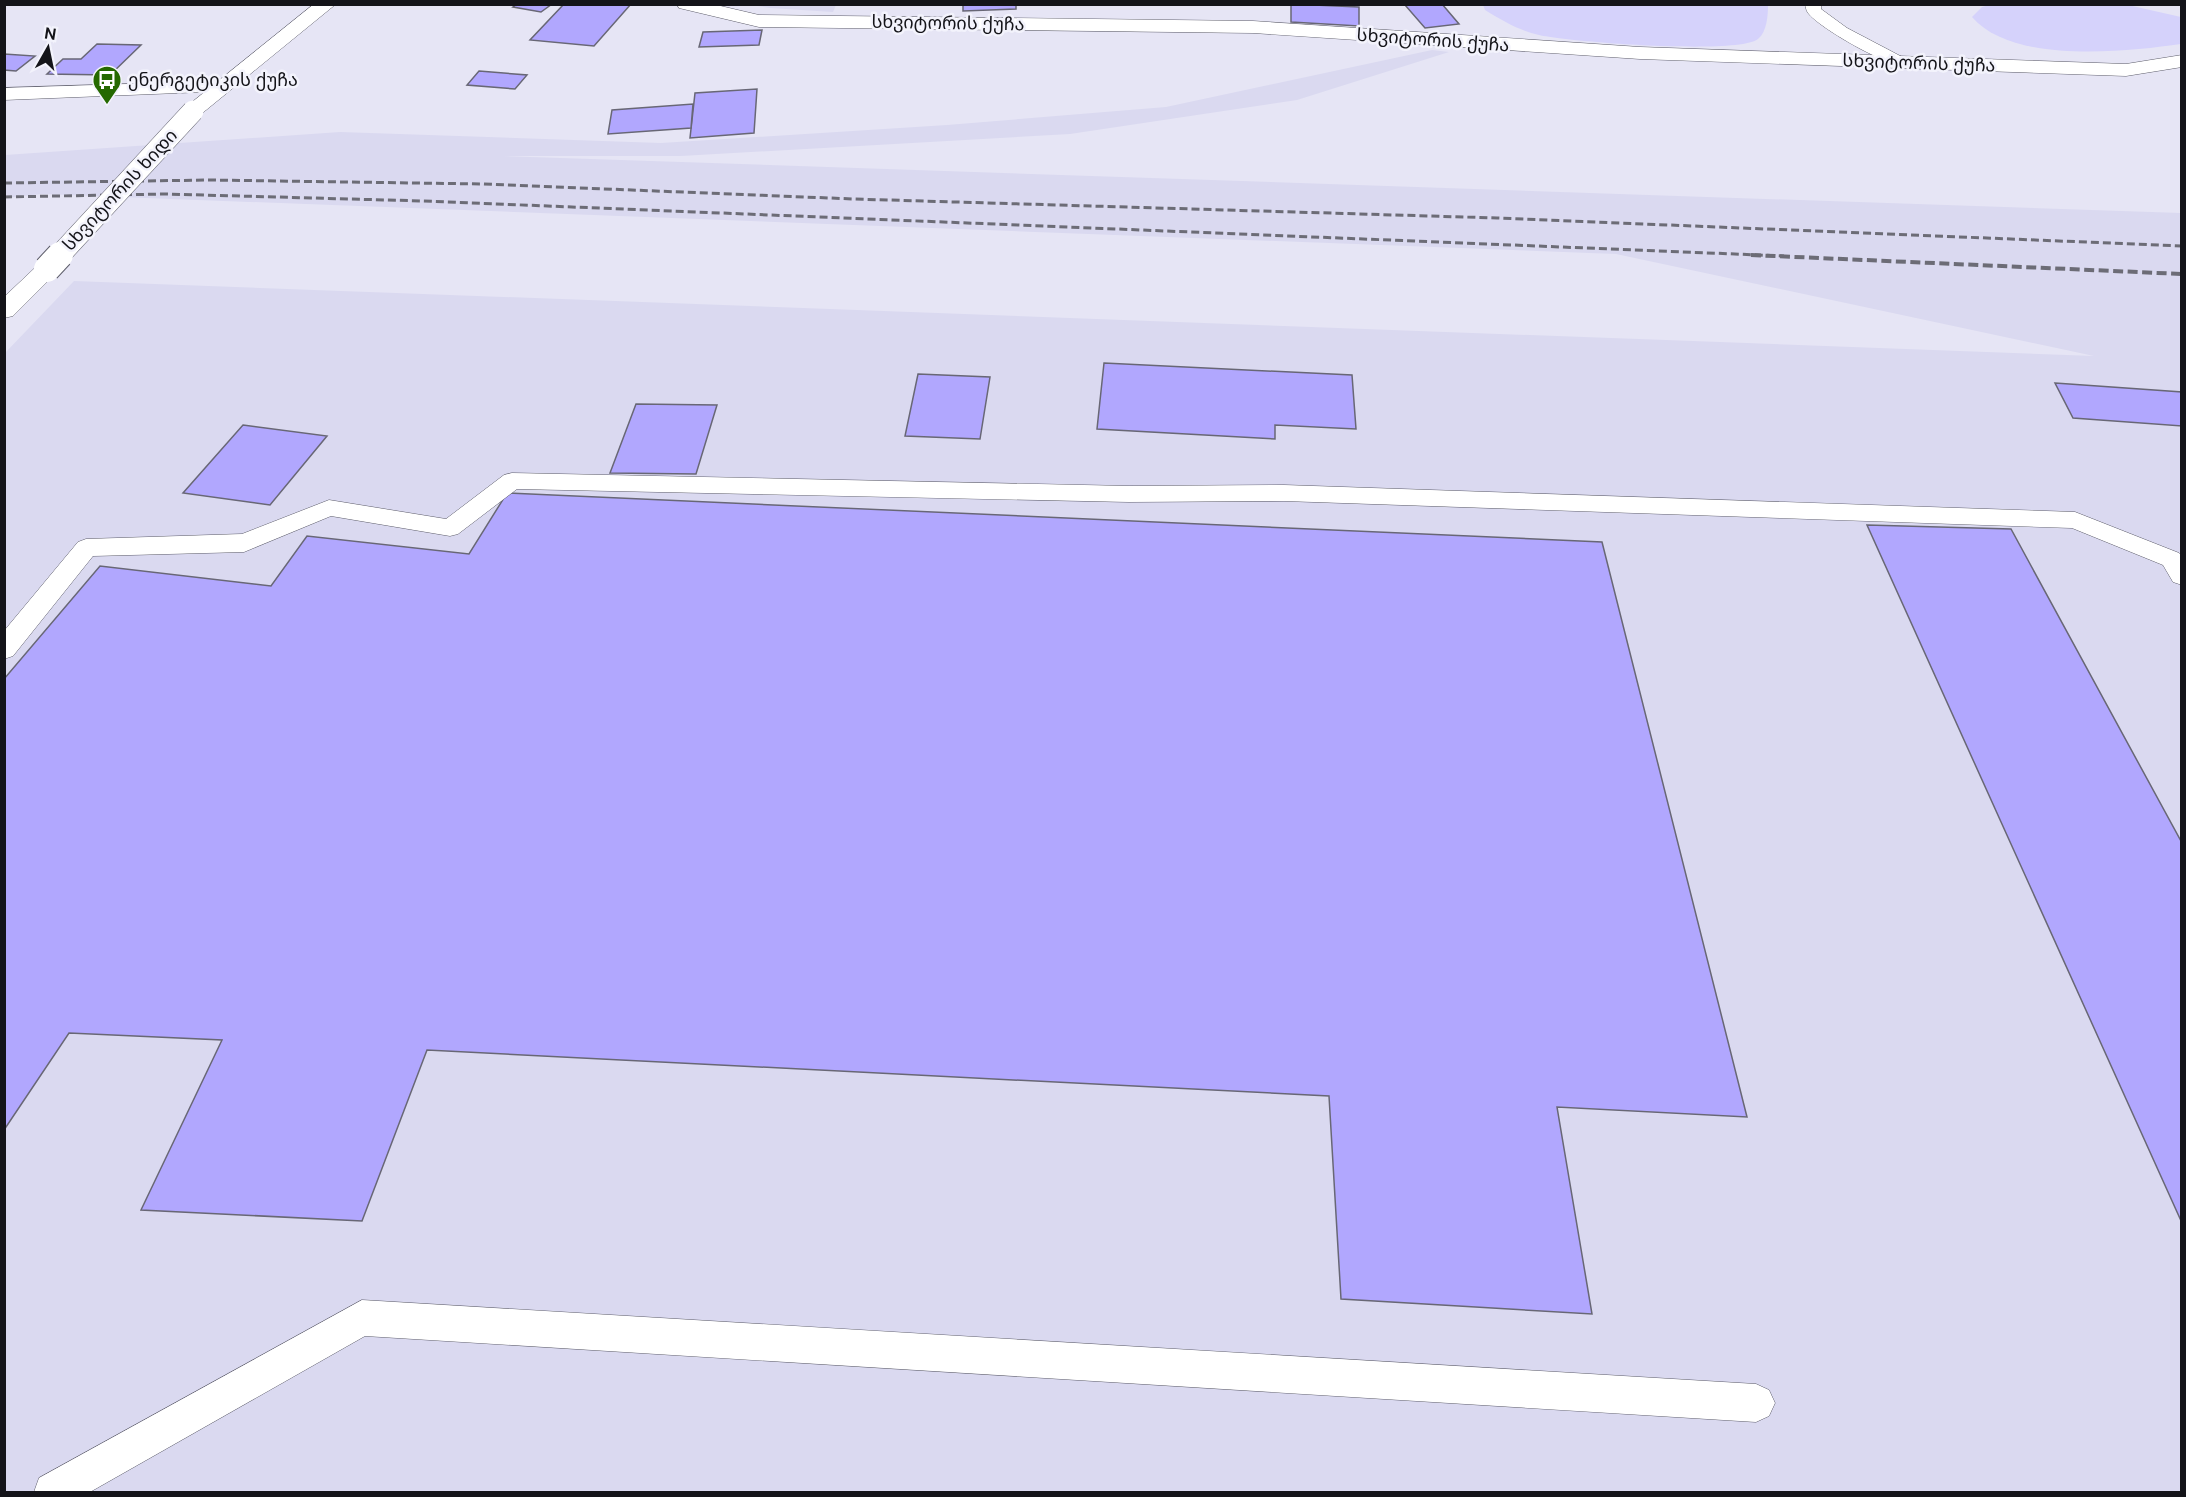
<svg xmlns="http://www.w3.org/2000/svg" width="2186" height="1497" font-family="'DM Sans','Noto Sans Georgian',sans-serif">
	<rect width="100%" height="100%" fill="#e6e5f5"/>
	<g fill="#dad9f0">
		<path d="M752,5L836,4V5L833,12L770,8Z"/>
		<path d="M1432,50L1449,52L1297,100L1070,134L681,156H503L2181,213V1492H5V353L74,281L2094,356L1616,254L42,194L5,198V155L340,132L661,143L947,125L1166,107Z"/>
	</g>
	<g fill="#d5d2fb">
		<path d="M1993,4L2128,5L2181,17V44C2125,52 2012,64 1972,17L1982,7Z"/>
		<path d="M1768,5C1768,15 1767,32 1758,39C1738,55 1569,42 1539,35C1518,30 1503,21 1485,10L1483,5Z"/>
	</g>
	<g fill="#b1a7fe" stroke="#686775" stroke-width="1.5">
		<path d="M517,4H552L541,12L513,7Z"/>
		<path d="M564,4H631L594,46L530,40Z"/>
		<path d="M963,4H1016V9L963,11Z"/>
		<path d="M1291,4L1359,7V26L1291,22Z"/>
		<path d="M1442,4L1459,24L1425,28L1405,5Z"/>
		<path d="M762,30L759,45L699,47L703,32Z"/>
		<path d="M97,44L141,45L110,75L47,74L63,59H81Z"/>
		<path d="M4,54L35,56L16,71L4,70Z"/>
		<path d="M479,71L527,75L515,89L467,85Z"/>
		<path d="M757,89L754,133L690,138L695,93Z"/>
		<path d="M693,104L691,128L608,134L612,110Z"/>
		<path d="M1104,363L1352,375L1356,429L1275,425V439L1097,429Z"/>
		<path d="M918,374L990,377L980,439L905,436Z"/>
		<path d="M2055,383L2182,392V426L2073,418Z"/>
		<path d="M636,404L717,405L696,474L610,473Z"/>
		<path d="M243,425L327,436L270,505L183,493Z"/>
		<path d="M507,493L1602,542L1747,1117L1557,1107L1592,1314L1341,1299L1329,1096L427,1050L362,1221L141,1210L222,1040L69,1033L4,1130V679L100,566L271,586L307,536L469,554Z"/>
		<path d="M1867,525L2011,529L2182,843V1223Z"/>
	</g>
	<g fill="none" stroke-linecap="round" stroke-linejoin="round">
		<g stroke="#5d5d6a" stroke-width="1">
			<g id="lane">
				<path d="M1805,4H1821V9L1847,28L1906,59L1908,62L1906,65C1890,69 1818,27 1808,13C1806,10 1806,8 1805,4Z"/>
				<path d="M512,473L1129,486L1284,485L2075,512L2179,553L2182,556V585L2173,582L2163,565L2072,528L1284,501L1129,502L517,489L458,534L450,536L331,516L244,552L93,556L13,656L4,659V631L78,542L86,539L242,534L329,500L446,519L504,475Z"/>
				<path d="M362,1300L1756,1384L1769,1390L1775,1403L1769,1416L1756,1422L365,1336L90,1492H34L39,1478Z"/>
			</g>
		</g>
		<g stroke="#5d5d6a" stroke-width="1">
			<g id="street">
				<path d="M677,4H712L759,15L1253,21L1640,47L2126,64L2182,55V67L2126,76L1640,59L1253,33L759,27L679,8Z"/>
				<path d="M221,81L228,83L231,87L228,91L4,100V88Z"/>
			</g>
		</g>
		<g stroke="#5d5d6a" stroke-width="1">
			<g id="primary">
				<path d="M314,4H336L200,115L193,117L186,115L183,111L186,107Z"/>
				<path d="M47,262L55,264L59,269L55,274L13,316L4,318V297L39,264Z"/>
			</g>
		</g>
		<use href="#lane" fill="#fff" fill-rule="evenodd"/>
		<use href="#street" fill="#fff" fill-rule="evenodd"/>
		<use href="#primary" fill="#fff" fill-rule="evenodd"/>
		<g stroke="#6c6c76" stroke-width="3" stroke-dasharray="8 4" stroke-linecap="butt">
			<path d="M4,183L210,180L483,184L854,199L1497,218L2182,246"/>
			<path d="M4,197L164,194L424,201L1784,256"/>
		</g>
		<path stroke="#6c6c76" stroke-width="4" stroke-dasharray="10 4.5" stroke-linecap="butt" d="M1751,255L2182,274"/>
		<g stroke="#5d5d6a" stroke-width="22" stroke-linecap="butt">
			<path id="primary-bridge-far1" d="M59,256L193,111"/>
		</g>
		<g stroke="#5d5d6a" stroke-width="28" stroke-linecap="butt">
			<path id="primary-bridge" d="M47,269L60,255"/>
		</g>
		<use href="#primary-bridge-far1" stroke="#fff" stroke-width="21"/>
		<use href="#primary-bridge" stroke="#fff" stroke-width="26"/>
	</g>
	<defs>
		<g id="bus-pin" transform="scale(1.5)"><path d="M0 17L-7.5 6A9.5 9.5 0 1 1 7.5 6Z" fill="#256900" stroke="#f3f3fc"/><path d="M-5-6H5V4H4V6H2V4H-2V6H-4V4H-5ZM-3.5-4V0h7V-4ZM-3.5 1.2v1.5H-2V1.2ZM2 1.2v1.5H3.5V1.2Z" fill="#fff"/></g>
	</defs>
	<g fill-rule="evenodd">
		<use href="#bus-pin" x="107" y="80"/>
	</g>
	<g text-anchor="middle" stroke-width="5" stroke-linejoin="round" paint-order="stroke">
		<g font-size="18" fill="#141419" stroke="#f3f3fc">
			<text transform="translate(948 23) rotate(1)" y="6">სხვიტორის ქუჩა</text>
			<text transform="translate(1433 40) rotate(4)" y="6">სხვიტორის ქუჩა</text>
			<text transform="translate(1919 63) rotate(2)" y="6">სხვიტორის ქუჩა</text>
			<text transform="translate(120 190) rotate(-47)" y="6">სხვიტორის ხიდი</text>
		</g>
		<g font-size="18" fill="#141419" stroke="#f3f3fc" text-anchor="start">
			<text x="128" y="86">ენერგეტიკის ქუჩა</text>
		</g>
	</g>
	<rect width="2186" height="1497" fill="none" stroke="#141419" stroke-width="12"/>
	<g transform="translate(48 48) rotate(9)" stroke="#f3f3fc" stroke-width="4.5" paint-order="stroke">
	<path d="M0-4.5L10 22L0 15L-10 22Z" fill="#141419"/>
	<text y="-9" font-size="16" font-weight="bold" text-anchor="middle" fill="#141419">N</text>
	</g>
</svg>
